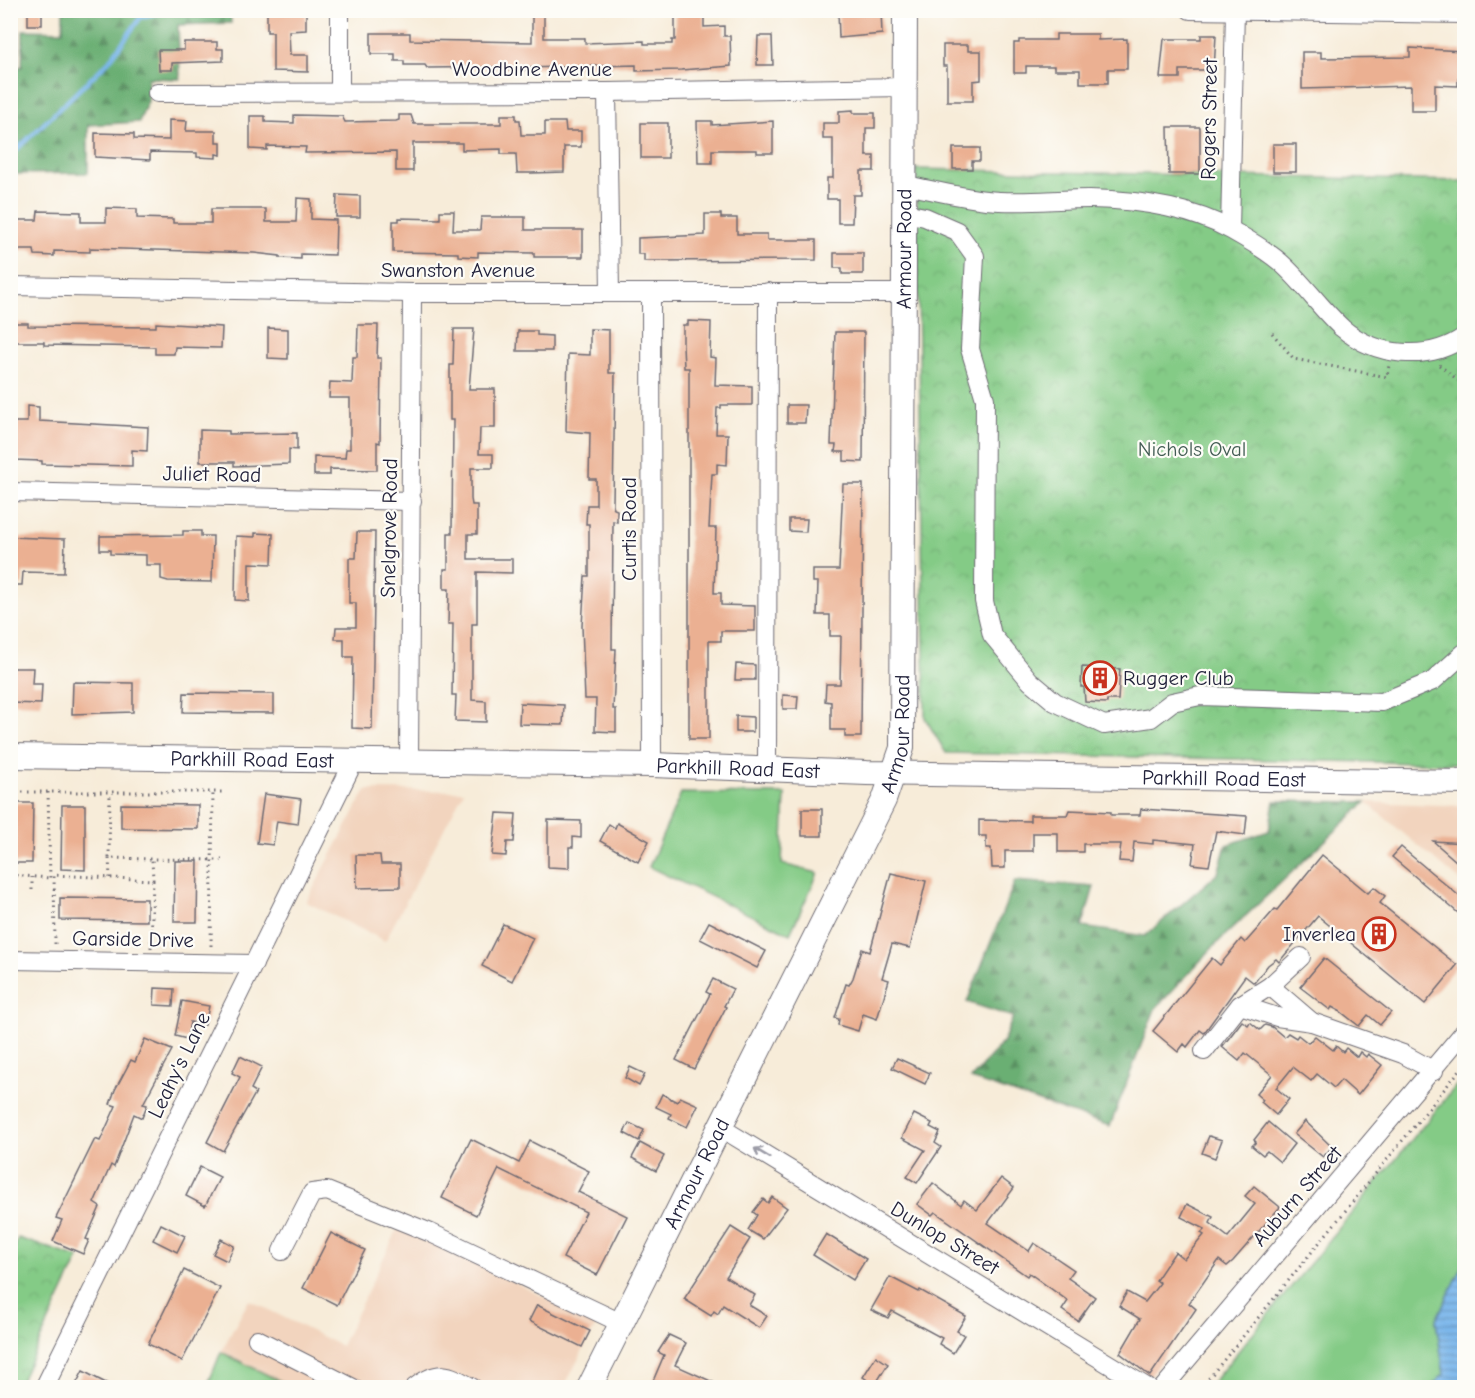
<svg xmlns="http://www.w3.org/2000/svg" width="1475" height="1398" font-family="'Comic Neue',sans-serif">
	<defs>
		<pattern id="forest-firs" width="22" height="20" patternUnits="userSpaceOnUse" patternTransform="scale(1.5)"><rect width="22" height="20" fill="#6baf73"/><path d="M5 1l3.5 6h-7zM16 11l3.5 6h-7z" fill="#588e60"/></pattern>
		<pattern id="park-crowns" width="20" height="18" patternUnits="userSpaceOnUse" patternTransform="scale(1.5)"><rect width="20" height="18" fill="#84cb86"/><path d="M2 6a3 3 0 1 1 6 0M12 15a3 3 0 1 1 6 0" fill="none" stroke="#72ae75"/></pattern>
		<pattern id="water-rules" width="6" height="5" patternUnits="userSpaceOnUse" patternTransform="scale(1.5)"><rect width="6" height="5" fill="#78b5eb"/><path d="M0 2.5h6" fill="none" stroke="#6293c0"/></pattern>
	</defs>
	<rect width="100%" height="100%" fill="#fdfcf7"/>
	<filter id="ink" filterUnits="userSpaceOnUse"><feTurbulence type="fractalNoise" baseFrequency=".0167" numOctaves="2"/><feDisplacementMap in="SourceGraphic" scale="12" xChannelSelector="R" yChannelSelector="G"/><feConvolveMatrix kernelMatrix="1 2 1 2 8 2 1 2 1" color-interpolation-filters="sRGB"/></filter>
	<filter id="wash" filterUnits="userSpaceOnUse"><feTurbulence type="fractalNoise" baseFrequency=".008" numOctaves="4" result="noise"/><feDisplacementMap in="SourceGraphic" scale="24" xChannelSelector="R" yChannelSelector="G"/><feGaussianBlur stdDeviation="1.35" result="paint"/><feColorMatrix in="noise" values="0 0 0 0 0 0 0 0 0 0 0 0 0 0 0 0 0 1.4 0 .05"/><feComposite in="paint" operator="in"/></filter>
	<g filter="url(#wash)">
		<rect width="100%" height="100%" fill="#f7ecd9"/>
		<g fill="#f2d4be">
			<path d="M366,790L464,791L385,941L306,902Z"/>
			<path d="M1366,802L1464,806V884Z"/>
			<path d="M399,1226L597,1323L564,1387H292L221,1352L249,1300L341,1346Z"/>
		</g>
		<g fill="#84cb86" stroke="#537660" stroke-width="1.5">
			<path d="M681,793L785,794L782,864L818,873L790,934L649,867Z"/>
			<path d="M1464,1076V1264L1436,1320L1444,1374L1431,1387L1208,1388Z"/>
			<path d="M221,1352L292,1387H215L208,1384Z"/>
		</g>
		<g fill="url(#forest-firs)" stroke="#466857" stroke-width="1.5">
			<path d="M63,11H230L231,23L178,25L180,79L148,78V101L139,122L88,125V173L11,174L10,66L22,67L23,30L63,31Z"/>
			<path d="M1274,801L1366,802L1217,943L1155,1009L1110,1126L971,1079L1003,1042L1013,1017L967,1002L1015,881L1094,887L1082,927L1145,936L1218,873L1226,845L1269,831Z"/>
		</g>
		<g fill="url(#park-crowns)" stroke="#537660" stroke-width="1.5">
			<path d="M916,169L1464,181V764L946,753L925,718Z"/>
			<path d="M18,1238L79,1258L18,1387L11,1388L10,1261Z"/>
		</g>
		<path fill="url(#water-rules)" stroke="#4d6c93" stroke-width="1.5" d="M1464,1264V1387H1431L1444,1374L1436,1320Z"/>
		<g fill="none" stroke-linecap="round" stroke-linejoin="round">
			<path stroke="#78b5eb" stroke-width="4.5" d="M10,156L109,61L141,17L168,10"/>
		</g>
		<g id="blocks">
			<g fill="#ebb092">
				<rect x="28" y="10" width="14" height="15"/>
				<path d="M532,10H544V38H585V43L644,41V44H672V40H675V14L704,10V27L724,26V36H730L731,66L681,70L636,71V65L525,68V70H506V67L427,68L425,65H404V61H395V54H371V33H410V40L532,42Z"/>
				<path d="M838,10H881L882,34L839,38Z"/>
				<path d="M267,11L306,12V30L289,31L290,55H308V72L273,71V32H267Z"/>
				<path d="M1056,34H1098V40L1127,39V69H1108V83H1080V70H1054V66H1026V73H1014V43H1019V40H1056Z"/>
				<path d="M1201,35H1216L1214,70H1180V78H1160L1164,39H1201Z"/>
				<path d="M758,36H772L773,65H757Z"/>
				<path d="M184,42H217V49H223V61L172,63V70H159L158,50H184Z"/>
				<path d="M943,45H968V51H981V80L973,81V101H947V66H943Z"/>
				<path d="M1410,48L1462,51V79H1458V86L1435,85V111H1411V86L1302,89V52H1321V58L1410,57Z"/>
				<path d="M853,110V113H875V128H866V156H874V171H861V195H853L852,223H838V199H827V178H833V139H823V123H839V111Z"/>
				<path d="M294,115L342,116L345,122L396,121L399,120V115H411L414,124H501V115H516V120H520L521,135H545V122H565L566,131H581V147H564V172L532,173H517L516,154H501V149L462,150V143H413V171H396V152L305,153L306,147L267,146V150L250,149V116H265V122L294,123Z"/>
				<path d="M169,120L187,121L186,131H216V142H221V155L216,154V158L197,157V153L150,152V160L95,157V133L134,134V139L169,140Z"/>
				<path d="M697,121H712V125L773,121V153H757V150H712V163H698Z"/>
				<rect x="641" y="123" width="27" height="35"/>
				<path d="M1168,127H1200V174H1169Z"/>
				<rect x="1273" y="144" width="23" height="28"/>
				<path d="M953,148H980V161H972V169H953Z"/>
				<path d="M337,195L360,196V217H336Z"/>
				<path d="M297,198L311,199V219L336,220L335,255L301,254V259L280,258V256L254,253L90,248V252L54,251V256L35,255L34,250H10V220H37L38,211L81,212V222H106V208L137,209V218L173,219V223H211V209H266V222H296Z"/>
				<path d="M440,211H454L453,230H480L481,217H525V230H583V257H534V253L478,252V257L458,256V253L393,252V221H399V218L440,219Z"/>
				<path d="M705,214H721V218H737V234H767V240H816V260L644,261V254H638V238L705,235Z"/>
				<path d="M834,253H863V274H842V268H834Z"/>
				<path d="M688,321L711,322L710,357L716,358L715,385L752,386V405H721V408H717L716,434H728L727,465L717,464V474H712L709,528H716L714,593H721V605L755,606V631H721V641H709V739H689V368H684L683,344V325H688Z"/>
				<path d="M10,323H28V326L156,327V323L222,327L221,348L175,347L174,354H155V347L44,345V342H10Z"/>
				<path d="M358,325H378L377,358H381L380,443L377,442V470L330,469V475H314V457L345,458L346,449H350V398H329L330,382L352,383L353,357H357Z"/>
				<path d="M268,328L288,329V359L268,358Z"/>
				<path d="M454,329H474L469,389H495V428H480L479,454H493V468H471V499L472,505H477V534H468V559H512V573L477,572V624H472V700L486,701V722L455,721L456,695H452L453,624H448L449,589H444V569H448V533H452L453,420H450V365H453Z"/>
				<path d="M590,329L609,330V373H615L613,505L614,509L617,510V522L613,521L612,649H616L613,709H616V732L595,731L596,699H585L582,626L585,576H589V524H586L587,505H596V479H589L590,433L566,431L568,354L590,355Z"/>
				<path d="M518,331H537V335L552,336V351H517Z"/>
				<path d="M835,332H864L863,462L844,461V452H835L836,445H831Z"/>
				<path d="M787,405H806L805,423H787Z"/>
				<path d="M27,406L39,407V421L148,427L147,451L132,450V466L42,464V461L14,460L10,458V427L12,422H27Z"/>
				<path d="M200,430L229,431V434L297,433V450L289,449V464L234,466V462H200Z"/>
				<path d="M843,484H863L861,737H845V730H831V702L825,701L826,684H840L841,636H830V615H817L818,582H813V570H839Z"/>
				<path d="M789,519H807L806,532L789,531Z"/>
				<path d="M183,531H201V536H213L212,582L168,581L161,579V565H146V555L110,554V550H100V536L183,535Z"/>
				<path d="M357,532H375L372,729L352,728L353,657H344V639H335L336,627H356V603H349V558H356Z"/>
				<path d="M255,533L273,534L272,564L249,563V601L235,600L236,536L255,537Z"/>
				<path d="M10,537L65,539L64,573L23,572L22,585H10Z"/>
				<path d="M736,664L755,665V680H735Z"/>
				<path d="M1082,667L1120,669L1118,700H1107V703L1085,702L1084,687H1081Z"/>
				<path d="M10,668H33L32,684H42L41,704L10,703Z"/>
				<path d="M73,682L133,683V712L72,714Z"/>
				<path d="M184,693L274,694V713L183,712Z"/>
				<path d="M783,695L798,696L797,709H783Z"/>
				<path d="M520,703L564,705L563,725L519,724Z"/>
				<path d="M736,716L753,717V732H736Z"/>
				<path d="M264,794L301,799L298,824L277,821L273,845L257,843Z"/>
				<path d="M12,803H33L32,863H11Z"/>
				<path d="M121,804L198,805V829L121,828Z"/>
				<path d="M62,805H85V870L61,869Z"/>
				<rect x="802" y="809" width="20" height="27"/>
				<path d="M1141,809L1247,816L1245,835L1216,831L1209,866L1192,864L1195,844L1153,840V844L1134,842L1132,862L1119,861L1121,844H1083V852H1058V833H1033V851H1005V868H992L991,848H986V836H979V820L1030,821V815H1067L1069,810L1111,812V815H1140Z"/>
				<path d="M497,813L516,814L514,842H507L506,856L492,855Z"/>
				<path d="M548,820L581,821V838L573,837V847H569V868L548,867Z"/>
				<path d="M617,823L649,841L638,862L600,841L609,824L615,828Z"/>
				<path d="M1433,841L1464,843V868Z"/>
				<path d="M1401,847L1464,900V918L1392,857Z"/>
				<path d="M356,855H380L381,864H400V887L357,888Z"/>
				<path d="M1322,855L1368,893L1374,887L1385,896L1380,903L1457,965L1425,1004L1318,916L1279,962L1276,959L1268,965L1254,983L1245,976L1204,1033L1200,1030L1187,1047L1184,1044L1178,1052L1153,1031L1212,958L1220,965L1241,939L1245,943L1275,909L1277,910Z"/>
				<path d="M175,861H198L197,922H174Z"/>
				<path d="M891,873L926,881L910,948L892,944L882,978L889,980L877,1019L863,1014L858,1031L838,1025L839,1019L835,1018L846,984L849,985L853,978L862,949L870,952Z"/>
				<path d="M60,898L147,899V921L60,920Z"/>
				<path d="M709,922L766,951L757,968L700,939Z"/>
				<path d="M503,924L533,938L512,981L482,966Z"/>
				<path d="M1324,958L1391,1012L1380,1025L1368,1015L1359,1026L1341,1012L1332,1007L1330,1010L1300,987Z"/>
				<path d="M713,979L733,989L724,1006L726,1007L694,1069L676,1060L710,994L706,992Z"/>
				<path d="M155,988L174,989L173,1006L154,1005Z"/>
				<path d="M182,1001L209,1006L205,1025L190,1022L187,1039L175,1036Z"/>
				<path d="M1242,1021L1248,1025L1250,1022L1260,1030L1265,1025L1272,1027L1284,1037L1288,1033L1296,1038L1298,1035L1308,1043L1315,1036L1333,1050L1336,1046L1343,1052L1346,1048L1357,1057L1360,1052L1366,1057L1368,1054L1382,1065L1358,1095L1341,1080L1334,1088L1317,1074L1311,1081L1293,1067L1276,1088L1289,1099L1276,1115L1261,1102L1263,1100L1256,1094L1272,1075L1245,1053L1239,1061L1222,1047Z"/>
				<path d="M145,1039L172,1050L143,1104L147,1105L142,1118L134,1114L114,1167L111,1165L94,1203L100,1207L86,1239L89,1240L83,1254L53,1241L62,1220L56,1218L95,1139L100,1141L116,1106L110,1104L115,1090L131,1060L135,1062Z"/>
				<path d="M240,1056L262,1067L251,1089L256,1092L223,1151L207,1142L240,1077L232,1073Z"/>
				<path d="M897,1058L930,1073L925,1084L892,1068Z"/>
				<path d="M630,1067L645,1074L639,1086L625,1078Z"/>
				<path d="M662,1094L677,1102L680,1097L698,1105L687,1127L669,1118L671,1114L656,1107Z"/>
				<path d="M914,1114L932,1123L930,1127L940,1132L935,1143L941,1147L917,1183L907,1177L925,1150L902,1138Z"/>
				<path d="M1305,1121L1332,1147L1323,1157L1294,1134Z"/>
				<path d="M1268,1122L1294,1144L1280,1162L1267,1151L1263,1155L1252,1146L1256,1142L1254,1140Z"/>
				<path d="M629,1123L644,1130L639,1141L624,1133Z"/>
				<path d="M1209,1136L1222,1140L1215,1158L1202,1153Z"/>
				<path d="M471,1139L519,1163L530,1141L589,1171L578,1192L627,1216L597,1275L563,1258L586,1212L499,1169L476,1215L442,1198Z"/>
				<path d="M640,1143L664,1156L656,1171L632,1158Z"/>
				<path d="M200,1167L220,1177L205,1206L186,1196Z"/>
				<path d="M1001,1178L1014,1188L988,1223L1029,1251L1034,1243L1074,1270L1068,1278L1095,1297L1078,1321L1062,1310L1068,1301L1029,1273L1027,1276L935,1212L932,1215L917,1204L933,1183L961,1205L964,1200L977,1210Z"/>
				<path d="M1254,1186L1280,1207L1233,1261L1227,1266L1219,1260L1189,1303L1196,1309L1150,1376L1120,1353L1140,1319L1119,1306L1127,1292L1145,1302L1160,1283L1156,1280L1175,1252L1184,1259L1204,1235L1201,1233L1205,1229L1181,1217L1187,1204L1213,1217L1210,1223L1228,1237L1255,1204L1245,1196Z"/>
				<path d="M772,1197L787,1208L763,1239L748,1230L757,1215L753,1212L763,1199L768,1203Z"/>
				<path d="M161,1224L185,1236L177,1252L153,1240Z"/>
				<path d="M731,1227L750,1239L726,1277L755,1295L749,1305L767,1316L759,1328L723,1305L718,1314L714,1311L711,1316L684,1299Z"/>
				<path d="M331,1233L365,1250L337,1305L303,1288Z"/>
				<path d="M826,1234L866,1259L853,1280L813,1255Z"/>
				<path d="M221,1239L234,1246L227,1261L213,1254Z"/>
				<path d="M184,1270L220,1288L182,1361L148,1344Z"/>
				<path d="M890,1277L919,1292L920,1290L966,1316L957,1331L964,1335L953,1353L939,1344L942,1338L892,1311L888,1318L871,1310Z"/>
				<path d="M537,1305L590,1331L582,1347L529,1321Z"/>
				<path d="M669,1335L686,1343L675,1365L726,1388H696L679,1380L675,1388H650L664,1355L658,1352Z"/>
				<path d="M876,1356L888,1364L875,1385L863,1377Z"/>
				<path d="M83,1371L98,1379L116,1388H74Z"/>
			</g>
		</g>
	</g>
	<g filter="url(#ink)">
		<use href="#blocks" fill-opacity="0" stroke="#6d6972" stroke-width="1.5"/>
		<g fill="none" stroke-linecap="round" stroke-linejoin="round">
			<g stroke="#6d6972" stroke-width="20">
				<g id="minor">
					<path d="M1190,10L1464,14"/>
					<path d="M340,90V10"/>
					<path d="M607,92L610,293"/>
					<path d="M157,93L607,92L906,87"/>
					<path d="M906,185C932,190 959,197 986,200C1021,204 1055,199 1090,199C1137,200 1189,207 1231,230C1247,239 1266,250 1280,262C1303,282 1320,308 1342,328C1376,357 1428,362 1464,337"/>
					<path d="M905,213L925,217L957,231L975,256L970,349L985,399L984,601L992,635L1030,681L1055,702L1104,725L1151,718L1172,702L1200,696L1382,702L1433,681L1464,653"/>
					<path d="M1230,229L1235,10"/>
					<path d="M10,286L412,293H905"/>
					<path d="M651,293L652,765"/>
					<path d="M10,492L412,501"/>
					<path d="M409,762L412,293"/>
					<path d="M767,768L768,292"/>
					<path d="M10,960L254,964"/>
					<path d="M1270,986L1312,1022"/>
					<path d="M1240,1005L1277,1017L1312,1022L1403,1054L1434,1071"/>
					<path d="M1204,1051L1240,1005L1270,986L1301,957"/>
					<path d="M718,1126L1148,1388"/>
					<path d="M282,1251L312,1193L327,1191L431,1233L621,1323"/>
					<path d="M257,1339L353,1388"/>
					<path d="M44,1388L354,761"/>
					<path d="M414,1388C439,1368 448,1374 473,1388"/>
					<path d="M1163,1388L1464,1032"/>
				</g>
			</g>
			<g stroke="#6d6972" stroke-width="26">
				<g id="major">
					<path id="s1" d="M10,756L652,765L867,773L1464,782"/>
					<path id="s2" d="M589,1388L884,800L902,748L905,10"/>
				</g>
			</g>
			<g stroke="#6d6972" stroke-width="3" stroke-dasharray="1.5 4.5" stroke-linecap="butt">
				<path d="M1272,333L1294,359L1387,377L1389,365"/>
				<path d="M1439,365L1464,385"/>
				<path d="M10,792H222"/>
				<path d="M48,792L50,878"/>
				<path d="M109,858L110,792"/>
				<path d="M10,875L50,878"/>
				<path d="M110,878L109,858L152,859"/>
				<path d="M32,890V877"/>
				<path d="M55,944L54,875L153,880L152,859L222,860"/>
				<path d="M211,946L213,792"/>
				<path d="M151,948L153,880"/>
				<path d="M1201,1388L1464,1065"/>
			</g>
			<use href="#minor" stroke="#fff" stroke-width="18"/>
			<use href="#major" stroke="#fff" stroke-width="24"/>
		</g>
		<defs><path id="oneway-shaft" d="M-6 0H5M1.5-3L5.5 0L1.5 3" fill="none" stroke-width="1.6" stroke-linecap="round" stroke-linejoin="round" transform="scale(1.5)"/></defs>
		<use stroke="#9c9ca7" href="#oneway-shaft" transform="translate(762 1153) rotate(-149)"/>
	</g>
	<defs>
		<g id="building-ring" transform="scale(1.725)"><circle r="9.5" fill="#fdfcf7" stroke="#c8321e" stroke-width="1.5"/><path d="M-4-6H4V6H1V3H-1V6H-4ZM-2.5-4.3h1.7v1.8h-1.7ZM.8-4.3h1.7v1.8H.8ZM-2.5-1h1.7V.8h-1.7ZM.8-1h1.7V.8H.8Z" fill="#c8321e"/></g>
	</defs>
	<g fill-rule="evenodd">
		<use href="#building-ring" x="1100" y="678"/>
		<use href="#building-ring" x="1379" y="934"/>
	</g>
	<g text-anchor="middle" stroke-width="4.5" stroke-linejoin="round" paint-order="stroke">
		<g font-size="21" fill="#22223b" stroke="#fdfcf7">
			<text x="532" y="76">Woodbine Avenue</text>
			<text transform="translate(1209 119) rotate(-89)" y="7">Rogers Street</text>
			<text dy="7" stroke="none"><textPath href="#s2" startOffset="1212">Armour Road</textPath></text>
			<text x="458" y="277">Swanston Avenue</text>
			<text transform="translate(212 474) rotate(1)" y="7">Juliet Road</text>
			<text transform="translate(389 528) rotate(-89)" y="7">Snelgrove Road</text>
			<text transform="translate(629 529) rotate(-90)" y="7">Curtis Road</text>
			<text dy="7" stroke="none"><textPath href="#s2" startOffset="726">Armour Road</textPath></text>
			<text dy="7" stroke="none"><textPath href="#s1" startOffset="242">Parkhill Road East</textPath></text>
			<text dy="7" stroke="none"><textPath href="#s1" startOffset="728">Parkhill Road East</textPath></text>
			<text dy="7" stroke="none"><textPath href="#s1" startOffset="1214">Parkhill Road East</textPath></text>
			<text transform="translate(133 939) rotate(1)" y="7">Garside Drive</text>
			<text transform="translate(179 1065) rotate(-64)" y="7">Leahy's Lane</text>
			<text dy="7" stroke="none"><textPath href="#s2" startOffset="240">Armour Road</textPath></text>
			<text transform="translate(1297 1196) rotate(-49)" y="7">Auburn Street</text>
			<text transform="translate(945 1238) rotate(31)" y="7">Dunlop Street</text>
		</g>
		<g font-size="21" fill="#445d55" stroke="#fdfcf7">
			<text x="1192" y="456">Nichols Oval</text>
		</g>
		<g font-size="21" fill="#22223b" stroke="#fdfcf7" text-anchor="start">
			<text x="1123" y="685">Rugger Club</text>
			<text x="1356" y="941" text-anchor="end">Inverlea</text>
		</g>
	</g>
	<rect width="1475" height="1398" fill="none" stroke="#fdfcf7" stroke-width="36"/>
</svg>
